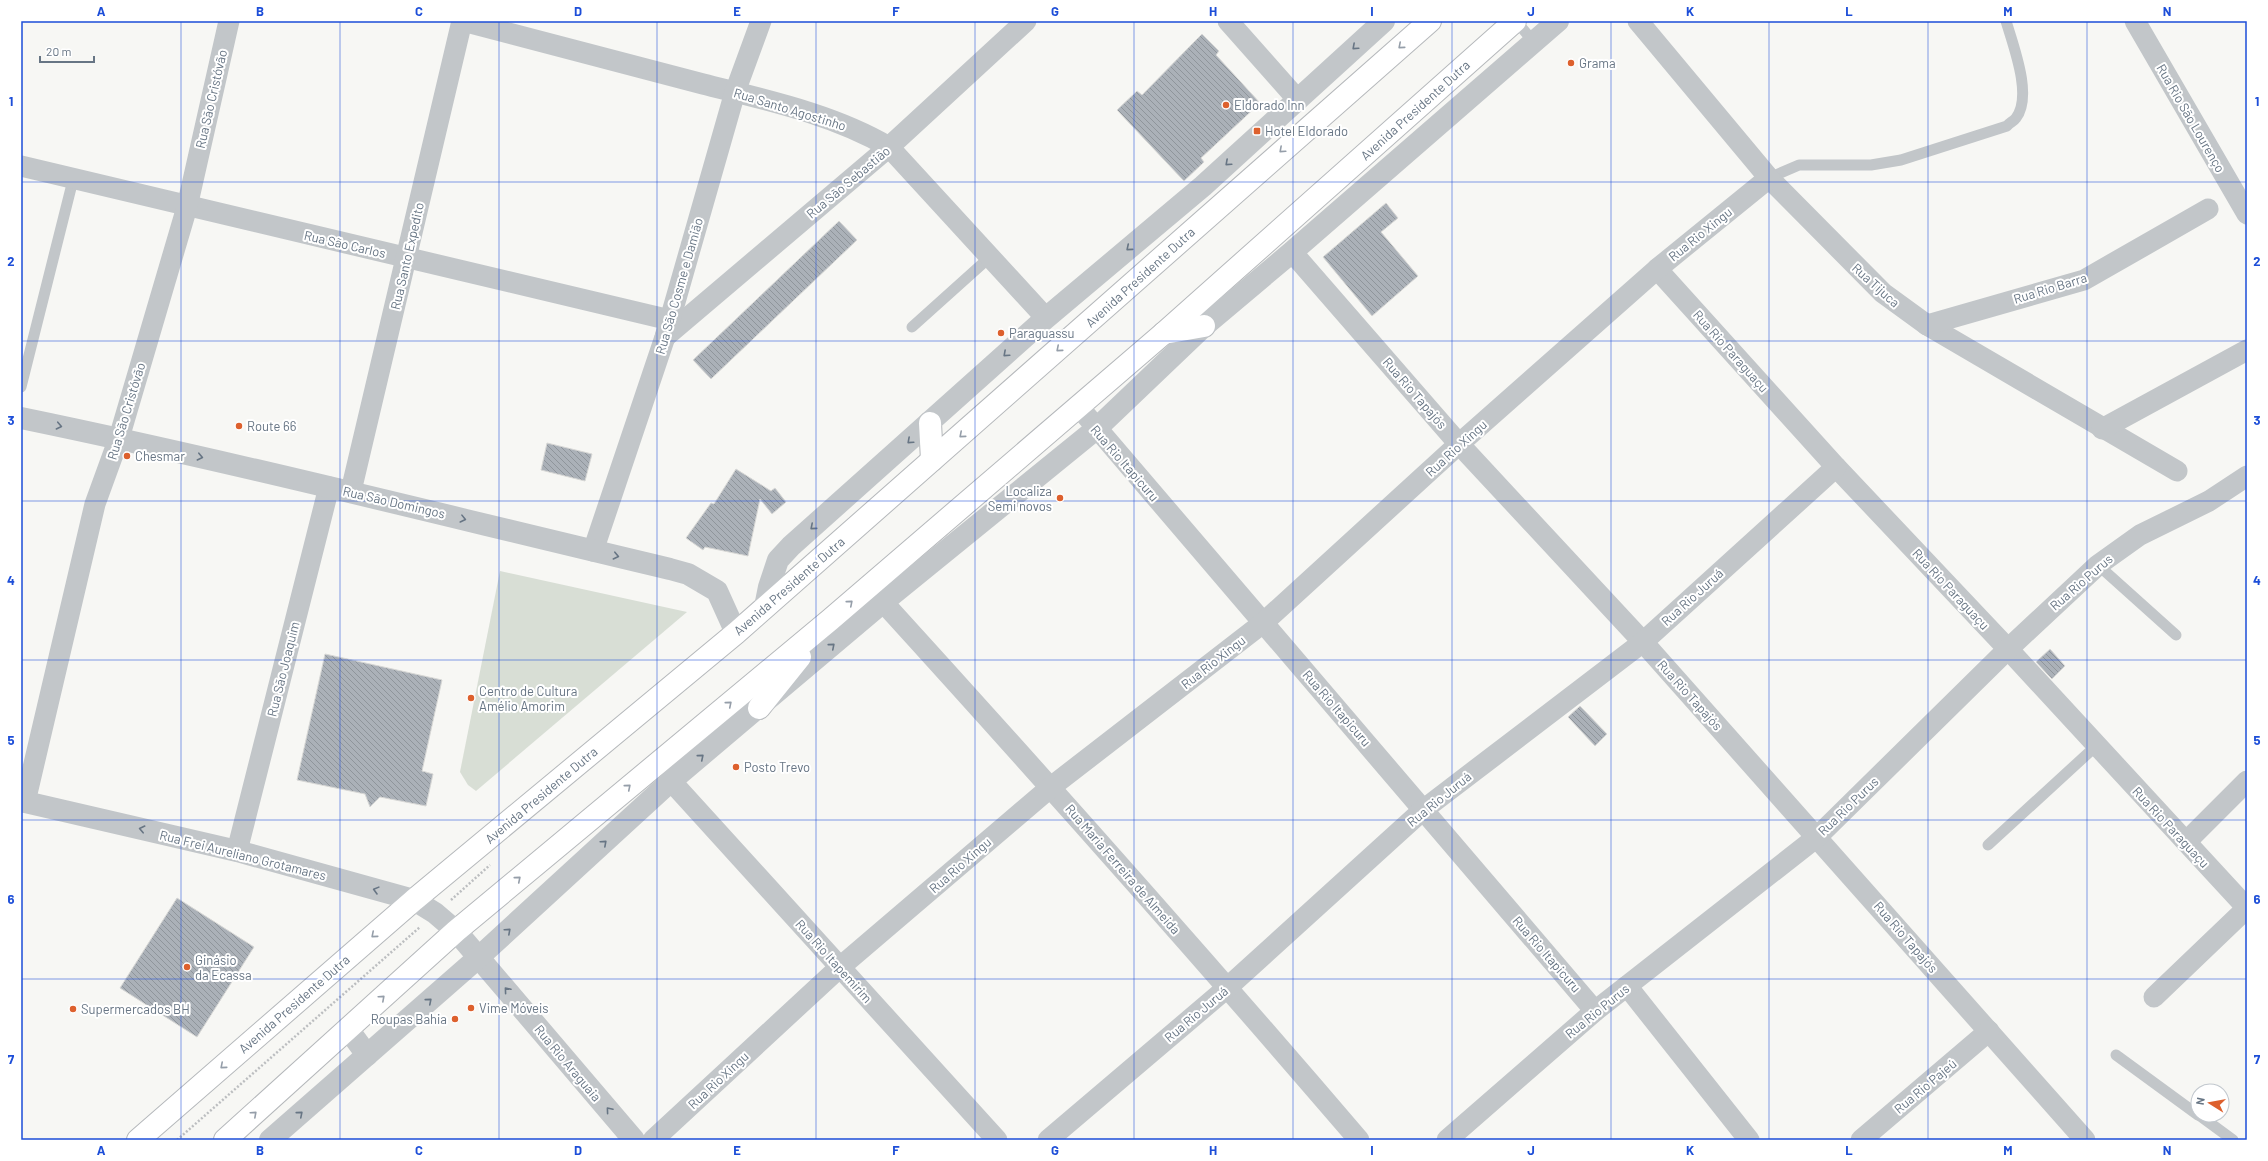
<svg xmlns="http://www.w3.org/2000/svg" width="2268" height="1161" font-family="Barlow,sans-serif">
	<defs>
		<pattern id="building-back-hatch" width="6" height="6" patternUnits="userSpaceOnUse"><rect width="6" height="6" fill="#abb1b8"/><path d="M-1 5l2 2M0 0l6 6M5-1l2 2" fill="none" stroke="#8f959b"/></pattern>
	</defs>
	<rect width="100%" height="100%" fill="#f7f7f4"/>
	<path fill="#d8ded5" d="M500,571L687,612L476,791L468,785L460,772Z"/>
	<g fill="url(#building-back-hatch)" stroke="#d8d8d6">
		<path d="M1202,34L1219,51L1216,55L1260,103L1201,158L1204,162L1184,181L1117,110L1137,91L1142,95Z"/>
		<path d="M1386,203L1398,218L1381,232L1418,276L1372,316L1323,257Z"/>
		<path d="M839,221L857,240L711,379L693,360Z"/>
		<path d="M547,443L592,454L585,481L541,470Z"/>
		<path d="M736,469L771,491L775,488L786,502L772,514L760,499L748,556L705,547L703,550L686,538L711,503L714,504Z"/>
		<path d="M2050,649L2065,666L2052,679L2036,662Z"/>
		<path d="M325,654L442,680L422,771L433,774L426,806L380,797L370,807L365,794L297,780Z"/>
		<path d="M1580,706L1607,734L1595,746L1568,717Z"/>
		<path d="M177,898L254,947L197,1037L120,988Z"/>
	</g>
	<g fill="none" stroke-linecap="round" stroke-linejoin="round">
		<g stroke="#b5b8bb" stroke-width="24">
			<g id="trunk">
				<path d="M1164,333L1204,326"/>
				<path d="M930,423L932,460"/>
				<path d="M759,708L800,657"/>
				<path d="M138,1140L414,900L736,633L1430,21"/>
				<path d="M225,1140L456,931L830,620L1164,333L1515,21"/>
			</g>
		</g>
		<g stroke="#bcbec0" stroke-width="2.5" stroke-dasharray="2 2" stroke-linecap="butt">
			<path d="M451,900L490,865"/>
			<path d="M177,1140L420,927"/>
		</g>
		<g stroke="#c2c6c9" stroke-width="11">
			<path d="M1516,21L1533,41"/>
			<path d="M1769,178L1799,165H1871L1901,160L2007,126C2009,123 2014,121 2016,118C2033,96 2013,45 2006,21"/>
			<path d="M912,327L990,257"/>
			<path d="M21,387L73,180"/>
			<path d="M2098,565L2176,635"/>
			<path d="M1988,845L2096,746"/>
			<path d="M2116,1055L2198,1115"/>
			<path d="M2199,1115L2233,1140"/>
		</g>
		<g stroke="#c2c6c9" stroke-width="21">
			<path d="M463,21C543,42 623,63 703,84C766,100 833,114 889,147L1046,318"/>
			<path d="M1228,21L1298,100"/>
			<path d="M1638,21L1769,178L1883,293L1927,325L2177,471"/>
			<path d="M2135,21L2247,214"/>
			<path d="M21,166L670,320"/>
			<path d="M1292,252L1459,444L1643,642L2085,1140"/>
			<path d="M1657,269L1836,467L2008,649L2247,908"/>
			<path d="M1927,325L2084,280L2208,209"/>
			<path d="M665,337L889,147L1026,21"/>
			<path d="M1078,406L1595,1011"/>
			<path d="M2102,429L2247,350"/>
			<path d="M351,491L462,21"/>
			<path d="M593,551L665,337L735,92L761,21"/>
			<path d="M883,602C1044,779 1203,958 1359,1140"/>
			<path d="M671,781L997,1140"/>
			<path d="M25,802L95,504L119,438L187,207L229,21"/>
			<path d="M2186,842L2247,781"/>
			<path d="M237,851L329,487"/>
			<path d="M1627,986L1749,1140"/>
			<path d="M2154,997L2247,908"/>
			<path d="M653,1140L839,968L1051,787L1263,623L1459,444L1657,269L1769,178"/>
			<path d="M1048,1140L1228,987L1423,810L1643,642L1836,467"/>
			<path d="M1447,1140L1595,1011L1817,837L2008,649L2098,565L2140,535L2209,501L2247,476"/>
			<path d="M1861,1140L1989,1031"/>
		</g>
		<g stroke="#c2c6c9" stroke-width="22">
			<path d="M21,418C239,463 454,518 670,569L688,574L717,591L736,633"/>
			<path d="M765,607L769,587L778,560L791,546L1046,318L1203,186L1384,21"/>
			<path d="M21,801L237,851L414,900L435,913L456,931L634,1140"/>
			<path d="M348,1029L367,1055"/>
			<path d="M270,1140L479,957L671,781L883,602L1096,429L1204,326L1292,252L1558,21"/>
		</g>
		<use href="#trunk" stroke="#fff" stroke-width="22"/>
	</g>
	<defs><path id="oneway-chevron" d="M-2-3.5L2.5 0L-2 3.5" fill="none" stroke-width="1.6" stroke-linecap="round" stroke-linejoin="round"/></defs>
	<g stroke="#959ea9">
		<use href="#oneway-chevron" transform="translate(1401 46) rotate(139)"/>
		<use href="#oneway-chevron" transform="translate(1282 150) rotate(138)"/>
		<use href="#oneway-chevron" transform="translate(1059 349) rotate(139)"/>
		<use href="#oneway-chevron" transform="translate(962 435) rotate(139)"/>
		<use href="#oneway-chevron" transform="translate(850 603) rotate(-41)"/>
		<use href="#oneway-chevron" transform="translate(729 704) rotate(-40)"/>
		<use href="#oneway-chevron" transform="translate(628 787) rotate(-40)"/>
		<use href="#oneway-chevron" transform="translate(518 879) rotate(-40)"/>
		<use href="#oneway-chevron" transform="translate(374 935) rotate(139)"/>
		<use href="#oneway-chevron" transform="translate(382 998) rotate(-42)"/>
		<use href="#oneway-chevron" transform="translate(223 1066) rotate(139)"/>
		<use href="#oneway-chevron" transform="translate(254 1114) rotate(-42)"/>
	</g>
	<g stroke="#677584">
		<use href="#oneway-chevron" transform="translate(1355 47) rotate(138)"/>
		<use href="#oneway-chevron" transform="translate(1228 163) rotate(138)"/>
		<use href="#oneway-chevron" transform="translate(1129 248) rotate(140)"/>
		<use href="#oneway-chevron" transform="translate(1006 354) rotate(138)"/>
		<use href="#oneway-chevron" transform="translate(59 426) rotate(12)"/>
		<use href="#oneway-chevron" transform="translate(910 441) rotate(138)"/>
		<use href="#oneway-chevron" transform="translate(200 457) rotate(13)"/>
		<use href="#oneway-chevron" transform="translate(463 519) rotate(14)"/>
		<use href="#oneway-chevron" transform="translate(813 527) rotate(139)"/>
		<use href="#oneway-chevron" transform="translate(616 556) rotate(13)"/>
		<use href="#oneway-chevron" transform="translate(832 646) rotate(-41)"/>
		<use href="#oneway-chevron" transform="translate(701 757) rotate(-40)"/>
		<use href="#oneway-chevron" transform="translate(142 829) rotate(-167)"/>
		<use href="#oneway-chevron" transform="translate(604 843) rotate(-42)"/>
		<use href="#oneway-chevron" transform="translate(376 890) rotate(-165)"/>
		<use href="#oneway-chevron" transform="translate(508 931) rotate(-42)"/>
		<use href="#oneway-chevron" transform="translate(507 990) rotate(-130)"/>
		<use href="#oneway-chevron" transform="translate(429 1001) rotate(-41)"/>
		<use href="#oneway-chevron" transform="translate(609 1110) rotate(-130)"/>
		<use href="#oneway-chevron" transform="translate(300 1114) rotate(-41)"/>
	</g>
	<path fill="none" stroke="#1d4ed8" stroke-width="1" stroke-opacity="0.55" d="M181,21V1140M340,21V1140M499,21V1140M657,21V1140M816,21V1140M975,21V1140M1134,21V1140M1293,21V1140M1452,21V1140M1611,21V1140M1769,21V1140M1928,21V1140M2087,21V1140M21,182H2247M21,341H2247M21,501H2247M21,660H2247M21,820H2247M21,979H2247"/>
	<g fill="#dd602d" stroke="#fff" stroke-width="1.5">
		<circle cx="1571" cy="63" r="4"/>
		<circle cx="1226" cy="105" r="4"/>
		<rect x="1253" y="127" width="8" height="8" rx="2"/>
		<circle cx="1001" cy="333" r="4"/>
		<circle cx="239" cy="426" r="4"/>
		<circle cx="127" cy="456" r="4"/>
		<circle cx="1060" cy="498" r="4"/>
		<circle cx="471" cy="698" r="4"/>
		<circle cx="736" cy="767" r="4"/>
		<circle cx="187" cy="967" r="4"/>
		<circle cx="471" cy="1008" r="4"/>
		<circle cx="73" cy="1009" r="4"/>
		<circle cx="455" cy="1019" r="4"/>
	</g>
	<g text-anchor="middle" stroke-width="4" stroke-linejoin="round" paint-order="stroke">
		<g font-size="13" fill="#677584" stroke="#fff" text-anchor="start">
			<text x="1579" y="68">Grama</text>
			<text x="1234" y="110">Eldorado Inn</text>
			<text x="1265" y="136">Hotel Eldorado</text>
			<text x="1009" y="338">Paraguassu</text>
			<text x="247" y="431">Route 66</text>
			<text x="135" y="461">Chesmar</text>
			<text x="1052" y="496" text-anchor="end">Localiza<tspan x="1052" dy="15">Semi novos</tspan></text>
			<text x="479" y="696">Centro de Cultura<tspan x="479" dy="15">Amélio Amorim</tspan></text>
			<text x="744" y="772">Posto Trevo</text>
			<text x="195" y="965">Ginásio<tspan x="195" dy="15">da Ecassa</tspan></text>
			<text x="479" y="1013">Vime Móveis</text>
			<text x="81" y="1014">Supermercados BH</text>
			<text x="447" y="1024" text-anchor="end">Roupas Bahia</text>
		</g>
		<g font-size="13" fill="#677584" stroke="#fff">
			<text transform="translate(211 99) rotate(-77)" y="5">Rua São Cristóvão</text>
			<text transform="translate(790 109) rotate(17)" y="5">Rua Santo Agostinho</text>
			<text transform="translate(1415 110) rotate(-42)" y="5">Avenida Presidente Dutra</text>
			<text transform="translate(2191 118) rotate(60)" y="5">Rua Rio São Lourenço</text>
			<text transform="translate(848 182) rotate(-40)" y="5">Rua São Sebastião</text>
			<text transform="translate(1700 234) rotate(-39)" y="5">Rua Rio Xingu</text>
			<text transform="translate(345 244) rotate(13)" y="5">Rua São Carlos</text>
			<text transform="translate(407 256) rotate(-77)" y="5">Rua Santo Expedito</text>
			<text transform="translate(1140 277) rotate(-42)" y="5">Avenida Presidente Dutra</text>
			<text transform="translate(1876 285) rotate(42)" y="5">Rua Tijuca</text>
			<text transform="translate(679 286) rotate(-74)" y="5">Rua São Cosme e Damião</text>
			<text transform="translate(2050 288) rotate(-17)" y="5">Rua Rio Barra</text>
			<text transform="translate(1731 351) rotate(48)" y="5">Rua Rio Paraguaçu</text>
			<text transform="translate(1415 393) rotate(49)" y="5">Rua Rio Tapajós</text>
			<text transform="translate(126 411) rotate(-73)" y="5">Rua São Cristóvão</text>
			<text transform="translate(1456 448) rotate(-42)" y="5">Rua Rio Xingu</text>
			<text transform="translate(1125 463) rotate(49)" y="5">Rua Rio Itapicuru</text>
			<text transform="translate(394 502) rotate(13)" y="5">Rua São Domingos</text>
			<text transform="translate(2081 582) rotate(-41)" y="5">Rua Rio Purus</text>
			<text transform="translate(789 586) rotate(-41)" y="5">Avenida Presidente Dutra</text>
			<text transform="translate(1951 589) rotate(47)" y="5">Rua Rio Paraguaçu</text>
			<text transform="translate(1692 597) rotate(-42)" y="5">Rua Rio Juruá</text>
			<text transform="translate(1213 662) rotate(-38)" y="5">Rua Rio Xingu</text>
			<text transform="translate(283 669) rotate(-76)" y="5">Rua São Joaquim</text>
			<text transform="translate(1690 695) rotate(48)" y="5">Rua Rio Tapajós</text>
			<text transform="translate(1337 708) rotate(49)" y="5">Rua Rio Itapicuru</text>
			<text transform="translate(541 795) rotate(-40)" y="5">Avenida Presidente Dutra</text>
			<text transform="translate(1439 799) rotate(-39)" y="5">Rua Rio Juruá</text>
			<text transform="translate(1848 806) rotate(-44)" y="5">Rua Rio Purus</text>
			<text transform="translate(2171 827) rotate(47)" y="5">Rua Rio Paraguaçu</text>
			<text transform="translate(243 855) rotate(14)" y="5">Rua Frei Aureliano Grotamares</text>
			<text transform="translate(960 865) rotate(-41)" y="5">Rua Rio Xingu</text>
			<text transform="translate(1123 869) rotate(49)" y="5">Rua Maria Ferreira de Almeida</text>
			<text transform="translate(1906 937) rotate(49)" y="5">Rua Rio Tapajós</text>
			<text transform="translate(1547 954) rotate(49)" y="5">Rua Rio Itapicuru</text>
			<text transform="translate(834 961) rotate(48)" y="5">Rua Rio Itapemirim</text>
			<text transform="translate(294 1004) rotate(-41)" y="5">Avenida Presidente Dutra</text>
			<text transform="translate(1597 1011) rotate(-39)" y="5">Rua Rio Purus</text>
			<text transform="translate(1196 1014) rotate(-40)" y="5">Rua Rio Juruá</text>
			<text transform="translate(568 1063) rotate(50)" y="5">Rua Rio Araguaia</text>
			<text transform="translate(718 1080) rotate(-43)" y="5">Rua Rio Xingu</text>
			<text transform="translate(1925 1086) rotate(-40)" y="5">Rua Rio Pajeú</text>
		</g>
	</g>
	<rect width="2268" height="1161" fill="none" stroke="#ffffff" stroke-width="44"/>
	<g transform="translate(2210 1103) rotate(281)"><circle r="19" fill="#ffffff" stroke="#c2c8ce"/>
	<path d="M0-3L7 15L0 10L-7 15Z" fill="#dd602d"/>
	<text y="-6" font-size="11" font-weight="bold" text-anchor="middle" fill="#677584">N</text>
	</g>
	<path d="M40 56v6h54v-6" fill="none" stroke="#677584" stroke-width="2"/>
	<text x="46" y="56" font-size="12" fill="#677584" stroke="#ffffff" stroke-width="3" paint-order="stroke">20 m</text>
	<rect x="22" y="22" width="2224" height="1117" fill="none" stroke="#1d4ed8" stroke-width="1.5"/>
	<g font-size="13" text-anchor="middle" font-weight="bold" fill="#1d4ed8">
		<text x="101" y="16">A</text>
		<text x="260" y="16">B</text>
		<text x="419" y="16">C</text>
		<text x="578" y="16">D</text>
		<text x="737" y="16">E</text>
		<text x="896" y="16">F</text>
		<text x="1055" y="16">G</text>
		<text x="1213" y="16">H</text>
		<text x="1372" y="16">I</text>
		<text x="1531" y="16">J</text>
		<text x="1690" y="16">K</text>
		<text x="1849" y="16">L</text>
		<text x="2008" y="16">M</text>
		<text x="2167" y="16">N</text>
		<text x="11" y="106">1</text>
		<text x="2257" y="106">1</text>
		<text x="11" y="266">2</text>
		<text x="2257" y="266">2</text>
		<text x="11" y="425">3</text>
		<text x="2257" y="425">3</text>
		<text x="11" y="585">4</text>
		<text x="2257" y="585">4</text>
		<text x="11" y="745">5</text>
		<text x="2257" y="745">5</text>
		<text x="11" y="904">6</text>
		<text x="2257" y="904">6</text>
		<text x="11" y="1064">7</text>
		<text x="2257" y="1064">7</text>
		<text x="101" y="1155">A</text>
		<text x="260" y="1155">B</text>
		<text x="419" y="1155">C</text>
		<text x="578" y="1155">D</text>
		<text x="737" y="1155">E</text>
		<text x="896" y="1155">F</text>
		<text x="1055" y="1155">G</text>
		<text x="1213" y="1155">H</text>
		<text x="1372" y="1155">I</text>
		<text x="1531" y="1155">J</text>
		<text x="1690" y="1155">K</text>
		<text x="1849" y="1155">L</text>
		<text x="2008" y="1155">M</text>
		<text x="2167" y="1155">N</text>
	</g>
</svg>
